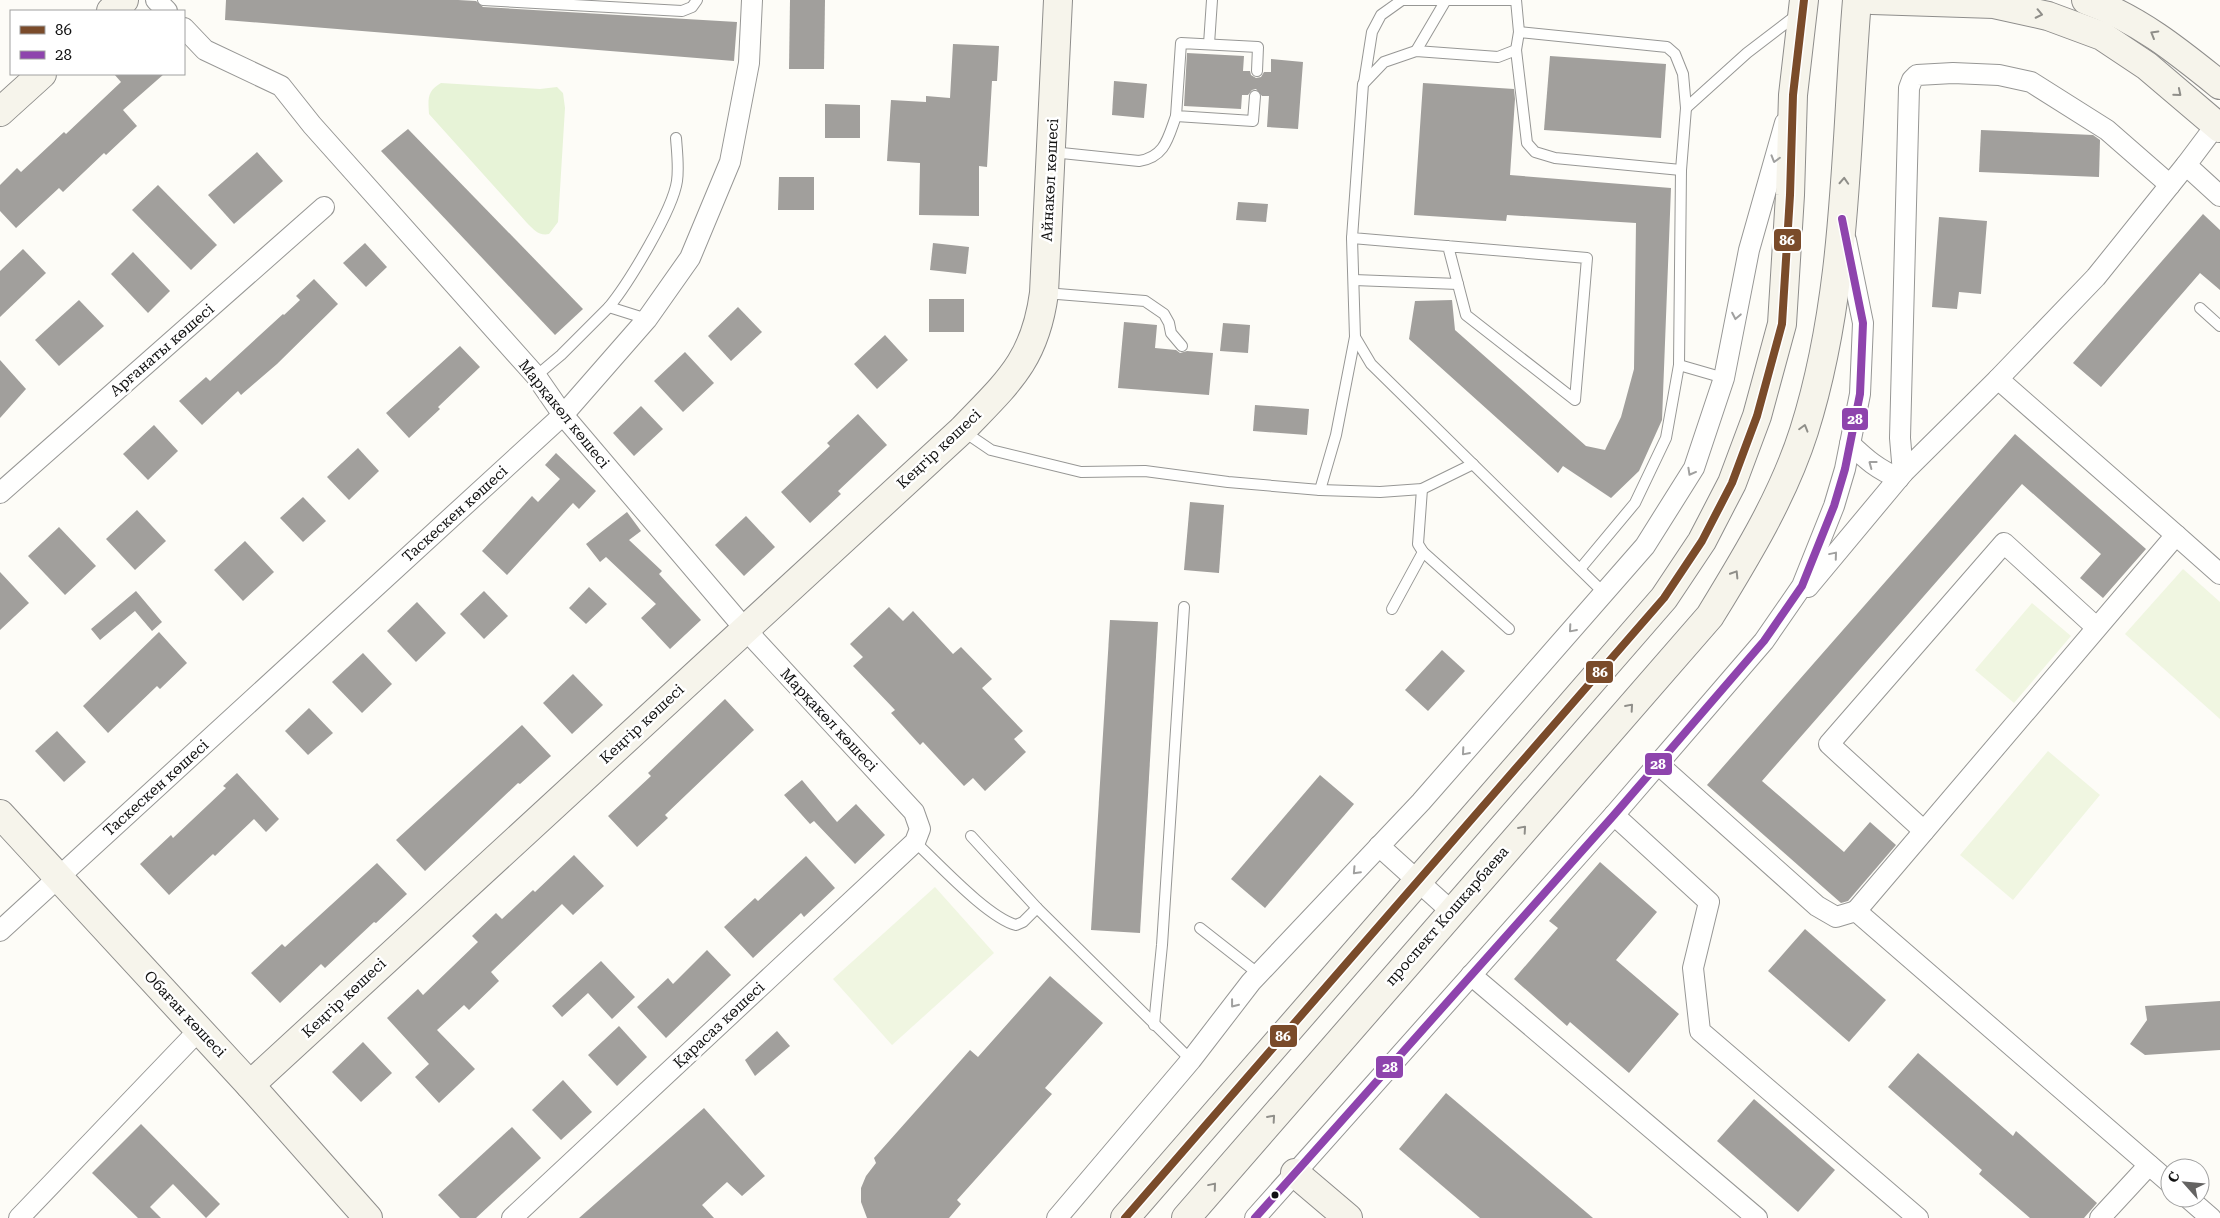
<svg xmlns="http://www.w3.org/2000/svg" width="2220" height="1218" font-family="'Roboto Serif',serif">
	<rect width="100%" height="100%" fill="#fdfcf7"/>
	<path fill="#e7f3d7" d="M441,83L540,89L557,87L563,93L565,108L558,222L549,234C539,236 534,230 527,223L429,114C428,99 427,91 441,83Z"/>
	<g fill="#f0f6e1">
		<path d="M2183,569L2220,602V719L2125,634Z"/>
		<path d="M2032,603L2071,636L2014,703L1975,670Z"/>
		<path d="M2048,751L2100,795L2013,900L1960,855Z"/>
		<path d="M935,887L994,953L892,1045L833,979Z"/>
	</g>
	<g fill="#a19f9c">
		<path d="M226,0H458L476,1L483,7L737,22L734,61L225,20Z"/>
		<path d="M790,0H825L824,69H789Z"/>
		<path d="M953,44L999,46L997,81H992L987,167L979,166V216L919,215L920,163L887,161L891,100L926,102V96L950,98Z"/>
		<path d="M1187,53L1244,56L1243,71H1250L1251,75L1256,78L1261,77L1264,72H1271V59L1303,62L1298,129L1267,127L1269,96H1262L1256,89L1252,90L1248,95H1242L1241,109L1184,106Z"/>
		<path d="M1550,56L1666,64L1661,138L1544,130Z"/>
		<path d="M114,74H164L123,110L137,126L106,155L104,153L63,192L59,188L16,228L0,211V185L17,168L21,172L64,132L66,134L121,82Z"/>
		<path d="M1114,81L1147,84L1144,118L1112,115Z"/>
		<path d="M1423,83L1514,89L1515,99L1510,175L1671,188L1662,420L1639,471L1611,498L1563,466L1558,473L1409,339L1415,301L1452,300L1455,330L1586,446L1605,450L1621,417L1634,369L1636,223L1507,215L1506,221L1414,215Z"/>
		<path d="M825,104L860,105V138H825Z"/>
		<path d="M408,129L583,309L555,335L381,151Z"/>
		<path d="M1981,130L2093,135L2100,140L2099,177L1979,172Z"/>
		<path d="M257,152L283,181L234,224L208,195Z"/>
		<path d="M779,177H814V210H778Z"/>
		<path d="M158,185L217,245L191,270L132,210Z"/>
		<path d="M1238,202L1268,204L1266,222L1236,220Z"/>
		<path d="M2203,214L2220,230V290L2200,273L2101,387L2073,363Z"/>
		<path d="M1939,217L1987,221L1981,294L1959,292L1957,309L1932,307Z"/>
		<path d="M365,243L387,267L366,287L343,263Z"/>
		<path d="M933,243L969,247L966,274L930,270Z"/>
		<path d="M23,249L46,273L0,317V271Z"/>
		<path d="M133,252L170,291L148,313L111,274Z"/>
		<path d="M314,279L338,304L277,364L241,395L238,391L202,425L179,401L206,377L210,381L283,314L284,315L300,300L296,296Z"/>
		<rect x="929" y="299" width="35" height="33"/>
		<path d="M79,300L104,326L59,366L35,340Z"/>
		<path d="M738,307L762,332L731,361L708,336Z"/>
		<path d="M1124,322L1157,325L1155,348L1176,350L1180,353L1187,351L1213,353L1209,395L1118,388Z"/>
		<path d="M1223,323L1250,325L1248,353L1220,351Z"/>
		<path d="M885,335L908,360L877,389L854,364Z"/>
		<path d="M460,346L480,367L438,407L440,409L409,438L386,413Z"/>
		<path d="M685,352L714,383L683,412L654,381Z"/>
		<path d="M0,360L26,389L0,418Z"/>
		<path d="M1255,405L1309,409L1307,435L1253,431Z"/>
		<path d="M641,406L663,429L634,456L613,433Z"/>
		<path d="M858,414L887,445L838,491L841,494L810,523L781,492L830,446L827,443Z"/>
		<path d="M154,425L178,451L148,480L123,454Z"/>
		<path d="M2015,434L2146,549L2103,598L2080,578L2101,554L2022,484L1762,781L1844,852L1870,822L1896,845L1848,901L1841,903L1707,785Z"/>
		<path d="M358,448L379,471L349,500L327,477Z"/>
		<path d="M556,453L596,491L579,509L573,503L507,575L482,551L532,496L538,502L560,479L545,465Z"/>
		<path d="M303,497L326,521L303,542L280,518Z"/>
		<path d="M1190,502L1224,505L1219,573L1184,570Z"/>
		<path d="M137,510L166,541L135,570L106,539Z"/>
		<path d="M627,512L641,531L629,540L662,571L659,574L701,620L670,649L641,618L656,604L606,557L600,562L586,544Z"/>
		<path d="M746,516L775,547L744,576L715,545Z"/>
		<path d="M59,527L96,566L65,595L28,556Z"/>
		<path d="M245,541L274,572L243,601L214,570Z"/>
		<path d="M0,572L29,603L0,630Z"/>
		<path d="M589,587L607,604L586,624L569,608Z"/>
		<path d="M136,591L162,622L152,631L135,611L100,640L91,629Z"/>
		<path d="M484,591L508,616L484,639L460,614Z"/>
		<path d="M417,602L446,633L416,662L387,631Z"/>
		<path d="M889,607L903,621L913,611L953,654L961,647L992,679L982,688L1023,731L1014,739L1026,752L985,791L973,778L964,786L923,742L920,745L891,713L895,710L853,666L863,657L850,644Z"/>
		<path d="M1110,620L1158,622L1140,933L1091,930Z"/>
		<path d="M159,632L187,663L160,689L157,686L108,733L83,706Z"/>
		<path d="M1442,650L1465,671L1428,711L1405,690Z"/>
		<path d="M363,653L392,684L362,713L332,682Z"/>
		<path d="M573,674L603,705L572,734L543,703Z"/>
		<path d="M725,699L754,730L665,815L668,818L637,847L608,816L651,776L648,773Z"/>
		<path d="M309,708L333,733L308,755L285,731Z"/>
		<path d="M522,725L551,756L520,784L518,783L425,871L396,840Z"/>
		<path d="M57,731L86,762L64,782L35,751Z"/>
		<path d="M237,773L279,819L266,832L254,819L215,856L213,854L169,895L140,864L171,835L173,838L226,788L223,786Z"/>
		<path d="M1320,775L1354,804L1265,908L1231,879Z"/>
		<path d="M802,780L837,822L856,804L885,835L855,864L814,821L810,824L784,795Z"/>
		<path d="M574,855L604,886L573,915L562,904L491,972L499,981L469,1010L464,1005L437,1030L475,1069L439,1103L415,1077L429,1064L387,1018L418,989L423,995L478,942L472,936L496,913L502,919L533,890L535,892Z"/>
		<path d="M806,856L835,888L804,917L801,913L753,958L724,927L755,898L758,901Z"/>
		<path d="M1600,862L1657,912L1616,960L1679,1014L1629,1073L1570,1022L1567,1026L1514,979L1558,928L1549,921Z"/>
		<path d="M377,863L407,894L376,923L374,922L325,968L321,964L280,1003L251,973L282,944L285,947Z"/>
		<path d="M1805,929L1886,1000L1849,1042L1768,971Z"/>
		<path d="M707,950L731,975L666,1038L637,1007L668,978L673,984Z"/>
		<path d="M601,961L635,997L612,1019L588,993L562,1017L552,1006Z"/>
		<path d="M1050,976L1103,1023L1045,1088L1052,1094L957,1200L961,1204L949,1218H867L861,1202V1188L866,1176L876,1163L874,1158L970,1050L978,1057Z"/>
		<path d="M2220,1001V1050L2145,1055L2130,1044L2147,1020L2145,1006Z"/>
		<path d="M619,1026L647,1057L617,1086L588,1055Z"/>
		<path d="M777,1031L790,1046L755,1076L745,1060Z"/>
		<path d="M363,1042L392,1073L361,1102L332,1072Z"/>
		<path d="M1918,1053L2013,1136L2016,1131L2097,1203L2084,1218H2030L1979,1174L1982,1170L1888,1087Z"/>
		<path d="M563,1080L592,1112L561,1140L532,1110Z"/>
		<path d="M1446,1093L1593,1218H1480L1399,1149Z"/>
		<path d="M1754,1099L1835,1170L1798,1212L1717,1141Z"/>
		<path d="M704,1108L765,1176L742,1196L727,1182L702,1205L714,1218H579Z"/>
		<path d="M141,1124L220,1204L206,1218L173,1184L150,1207L161,1218H138L92,1173Z"/>
		<path d="M512,1127L541,1158L476,1218H460L438,1195Z"/>
	</g>
	<g fill="none" stroke-linecap="round" stroke-linejoin="round">
		<g stroke="#979795" stroke-width="12">
			<g id="lane">
				<path d="M483,0L682,11L692,7L697,0"/>
				<path d="M1516,0L1519,32L1516,50L1527,143L1535,152L1555,158L1681,170"/>
				<path d="M1519,32L1667,47L1675,54L1683,74L1686,108L1681,170L1679,365L1666,438L1635,503L1580,569"/>
				<path d="M1209,44L1212,0"/>
				<path d="M1416,51L1446,0"/>
				<path d="M1364,83L1372,32L1381,15L1402,0H1516"/>
				<path d="M1255,96L1253,121L1176,116L1181,43L1258,47L1257,71"/>
				<path d="M1686,108L1747,53L1798,14"/>
				<path d="M1052,152L1139,161C1165,157 1168,138 1176,116"/>
				<path d="M1352,238L1355,337L1371,364L1604,593"/>
				<path d="M1448,246L1466,315L1575,400L1587,258L1352,238L1363,84L1384,62L1416,51L1498,57L1516,50"/>
				<path d="M1354,280L1458,284"/>
				<path d="M1045,293L1145,301L1164,314L1169,323L1171,333L1182,346"/>
				<path d="M2200,308L2220,326"/>
				<path d="M647,319L609,307C628,284 673,210 677,181C679,167 677,152 676,138"/>
				<path d="M1679,365L1724,378"/>
				<path d="M536,376L561,355L609,307"/>
				<path d="M963,431L991,450L1081,472L1145,471L1228,482L1320,490L1336,435L1355,337"/>
				<path d="M1422,489L1418,544L1423,552L1509,629"/>
				<path d="M1320,490L1380,492L1422,489L1473,464"/>
				<path d="M1392,609L1423,552"/>
				<path d="M971,836L1037,908L1191,1060"/>
				<path d="M915,842C939,864 987,917 1016,925L1023,922L1037,908"/>
				<path d="M1200,928L1260,975"/>
				<path d="M1154,1025L1162,945L1184,607"/>
			</g>
		</g>
		<g stroke="#979795" stroke-width="22">
			<g id="street">
				<path d="M156,0L167,11"/>
				<path d="M184,28L205,50L281,86L312,125L536,376L563,415L745,629L914,812L920,829L915,842L512,1218"/>
				<path d="M2186,165L2220,196"/>
				<path d="M1998,379L2096,277L2186,165L2216,125"/>
				<path d="M1850,444C1866,459 1878,470 1899,478"/>
				<path d="M1903,473L1900,438L1909,88L1912,80L1917,75L1953,73L1999,75L2031,82L2107,130L2170,185"/>
				<path d="M0,493L324,207"/>
				<path d="M2176,535L2220,574"/>
				<path d="M1808,587L1903,473L1998,379L2176,535L1856,911"/>
				<path d="M1658,764L1817,906L1836,917L1856,911L2170,1183"/>
				<path d="M1614,815L1709,902L1693,968L1700,1031L1918,1218"/>
				<path d="M1924,831L1829,744L2004,543L2096,627"/>
				<path d="M1379,846L1451,911"/>
				<path d="M0,931L563,415L647,319L690,258L730,162L749,63L752,0"/>
				<path d="M1471,975L1757,1218"/>
				<path d="M2188,1198L2211,1218"/>
				<path d="M19,1218L199,1030"/>
				<path d="M1057,1218L1191,1060L1251,982L1421,802L1645,546L1694,468L1724,378L1749,250L1785,123"/>
				<path d="M1255,1218L1614,815L1764,641L1802,586L1834,506L1845,469L1860,394L1863,323L1846,240"/>
				<path d="M2100,1218L2149,1165"/>
			</g>
		</g>
		<g stroke="#8e8d8b" stroke-width="30">
			<g id="secondary">
				<path d="M1872,0L1994,4L2048,16L2102,36L2147,66L2220,128"/>
				<path d="M2086,0C2137,18 2178,51 2220,85"/>
				<path d="M111,11L124,0"/>
				<path d="M0,112L42,74"/>
				<path d="M0,814L250,1085L368,1218"/>
				<path d="M250,1085L962,430C1007,383 1035,361 1044,293L1058,0"/>
				<path d="M1295,1173L1348,1218"/>
				<path d="M1125,1218L1664,598L1702,541L1732,483L1757,416L1782,324L1790,195L1793,95L1804,0"/>
				<path d="M1186,1218L1710,616C1746,557 1783,497 1804,431C1848,292 1845,143 1857,0"/>
			</g>
		</g>
		<use href="#lane" stroke="#fffffe" stroke-width="10"/>
		<use href="#street" stroke="#fffffe" stroke-width="20"/>
		<use href="#secondary" stroke="#f6f4eb" stroke-width="28"/>
		<g stroke="#fff" stroke-width="11">
			<path id="bus-1" d="M1125,1218L1664,598L1702,541L1732,483L1757,416L1782,324L1790,195L1793,95L1804,0"/>
		</g>
		<g stroke="#fff" stroke-width="11">
			<path id="bus-2" d="M1255,1218L1614,815L1764,641L1802,586L1834,506L1845,469L1860,394L1863,323L1842,219"/>
		</g>
		<use href="#bus-1" stroke="#7a4b2a" stroke-width="8"/>
		<use href="#bus-2" stroke="#8e44ad" stroke-width="8"/>
	</g>
	<defs><path id="oneway-chevron" d="M-2-3.5L2.5 0L-2 3.5" fill="none" stroke-width="1.6" stroke-linecap="round" stroke-linejoin="round" transform="scale(1.25)"/></defs>
	<g stroke="#8f8e89">
		<use href="#oneway-chevron" transform="translate(2039 14) rotate(12)"/>
		<use href="#oneway-chevron" transform="translate(2154 34) rotate(-150)"/>
		<use href="#oneway-chevron" transform="translate(2178 93) rotate(40)"/>
		<use href="#oneway-chevron" transform="translate(1844 181) rotate(-87)"/>
		<use href="#oneway-chevron" transform="translate(1804 428) rotate(-74)"/>
		<use href="#oneway-chevron" transform="translate(1735 574) rotate(-58)"/>
		<use href="#oneway-chevron" transform="translate(1630 707) rotate(-49)"/>
		<use href="#oneway-chevron" transform="translate(1523 829) rotate(-49)"/>
		<use href="#oneway-chevron" transform="translate(1272 1118) rotate(-49)"/>
		<use href="#oneway-chevron" transform="translate(1213 1186) rotate(-50)"/>
	</g>
	<g stroke="#a0a09f">
		<use href="#oneway-chevron" transform="translate(1775 159) rotate(106)"/>
		<use href="#oneway-chevron" transform="translate(1736 316) rotate(101)"/>
		<use href="#oneway-chevron" transform="translate(1872 464) rotate(-143)"/>
		<use href="#oneway-chevron" transform="translate(1691 472) rotate(119)"/>
		<use href="#oneway-chevron" transform="translate(1834 555) rotate(-50)"/>
		<use href="#oneway-chevron" transform="translate(1572 629) rotate(131)"/>
		<use href="#oneway-chevron" transform="translate(1465 752) rotate(131)"/>
		<use href="#oneway-chevron" transform="translate(1356 871) rotate(133)"/>
		<use href="#oneway-chevron" transform="translate(1234 1004) rotate(128)"/>
	</g>
	<circle fill="#111" stroke="#fff" stroke-width="2" cx="1275" cy="1195" r="4.5"/>
	<g text-anchor="middle" stroke-width="5" stroke-linejoin="round" paint-order="stroke">
		<g font-size="15" fill="#111" stroke="#fff">
			<text transform="translate(1050 180) rotate(-87)" y="5">Айнакөл көшесі</text>
			<text transform="translate(162 350) rotate(-41)" y="5">Арғанаты көшесі</text>
			<text transform="translate(564 414) rotate(51)" y="5">Марқакөл көшесі</text>
			<text transform="translate(939 449) rotate(-43)" y="5">Кеңгір көшесі</text>
			<text transform="translate(455 514) rotate(-42)" y="5">Таскескен көшесі</text>
			<text transform="translate(829 720) rotate(47)" y="5">Марқакөл көшесі</text>
			<text transform="translate(642 724) rotate(-43)" y="5">Кеңгір көшесі</text>
			<text transform="translate(156 788) rotate(-42)" y="5">Таскескен көшесі</text>
			<text transform="translate(1447 916) rotate(-49)" y="5">проспект Кошкарбаева</text>
			<text transform="translate(344 998) rotate(-43)" y="5">Кеңгір көшесі</text>
			<text transform="translate(185 1014) rotate(47)" y="5">Обаған көшесі</text>
			<text transform="translate(719 1025) rotate(-43)" y="5">Қарасаз көшесі</text>
		</g>
	</g>
	<g stroke="#fff" stroke-width="2">
		<rect x="1773" y="228" width="29" height="24" rx="5" fill="#7a4b2a"/>
		<rect x="1841" y="407" width="28" height="24" rx="5" fill="#8e44ad"/>
		<rect x="1585" y="660" width="29" height="24" rx="5" fill="#7a4b2a"/>
		<rect x="1644" y="752" width="29" height="24" rx="5" fill="#8e44ad"/>
		<rect x="1269" y="1024" width="29" height="24" rx="5" fill="#7a4b2a"/>
		<rect x="1375" y="1055" width="29" height="24" rx="5" fill="#8e44ad"/>
	</g>
	<g font-size="14" text-anchor="middle" font-weight="bold" fill="#fff">
		<text x="1787" y="245">86</text>
		<text x="1855" y="424">28</text>
		<text x="1600" y="677">86</text>
		<text x="1658" y="769">28</text>
		<text x="1283" y="1041">86</text>
		<text x="1390" y="1072">28</text>
	</g>
	<rect x="10" y="10" width="175" height="65" fill="#ffffff" stroke="#a0a0a0"/>
	<rect x="20" y="26" width="25" height="8" fill="#7a4b2a" stroke="#a0a0a0"/>
	<text x="55" y="35" font-size="15" fill="#111111">86</text>
	<rect x="20" y="51" width="25" height="8" fill="#8e44ad" stroke="#a0a0a0"/>
	<text x="55" y="60" font-size="15" fill="#111111">28</text>
	<g transform="translate(2185 1183) rotate(297)"><circle r="24" fill="#ffffff" stroke="#a0a0a0"/>
	<path d="M0-4L9 19L0 12L-9 19Z" fill="#646362"/>
	<text y="-8" font-size="14" font-weight="bold" text-anchor="middle" fill="#111111">С</text>
	</g>
</svg>
